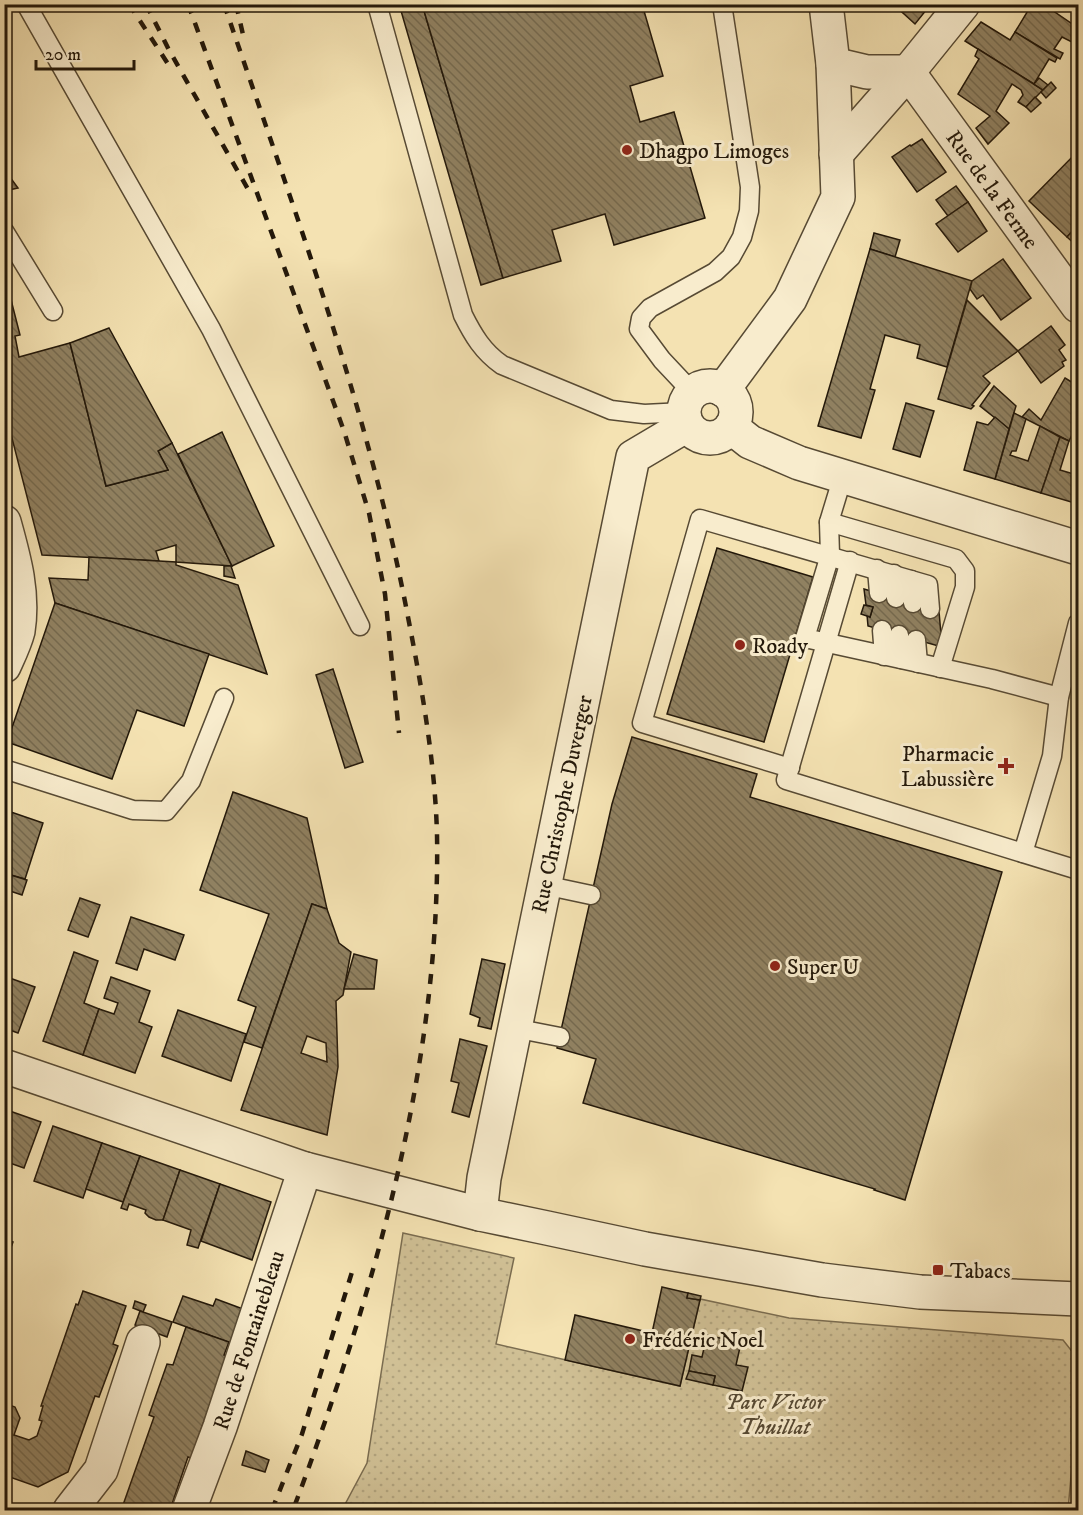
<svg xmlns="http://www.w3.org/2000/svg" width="1083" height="1515" font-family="'IM FELL DW Pica',serif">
	<defs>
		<pattern id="grass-dots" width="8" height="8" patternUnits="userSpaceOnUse" patternTransform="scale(1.5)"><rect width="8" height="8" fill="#d0c095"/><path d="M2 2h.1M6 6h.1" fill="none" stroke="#b2a47f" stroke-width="1.8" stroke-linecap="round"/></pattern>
		<pattern id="building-back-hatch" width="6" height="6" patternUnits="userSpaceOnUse" patternTransform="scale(1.5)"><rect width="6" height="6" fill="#908161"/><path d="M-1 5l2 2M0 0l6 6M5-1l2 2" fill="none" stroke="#75694e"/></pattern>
	</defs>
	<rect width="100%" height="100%" fill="#f4e2b2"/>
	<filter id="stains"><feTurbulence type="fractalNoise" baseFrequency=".00333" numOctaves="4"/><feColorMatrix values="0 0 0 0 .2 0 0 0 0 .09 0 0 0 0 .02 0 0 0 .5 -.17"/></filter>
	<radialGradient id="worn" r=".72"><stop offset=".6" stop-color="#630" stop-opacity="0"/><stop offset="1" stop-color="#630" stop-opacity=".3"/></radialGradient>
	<path fill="url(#grass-dots)" stroke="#7a6c50" stroke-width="1.5" d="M403,1233L514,1258L496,1344L680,1386L700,1299L789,1318L1063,1340L1078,1359V1398L1068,1510H342L367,1463Z"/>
	<g fill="url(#building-back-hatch)" stroke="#23180a" stroke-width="1.5" fill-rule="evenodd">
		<path d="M399,4H422L503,278L481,285Z"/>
		<path d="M422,4H642L663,76L630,86L640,122L674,112L705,218L614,245L605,214L552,230L561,261L503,278Z"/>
		<path d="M893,4H931L915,24Z"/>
		<path d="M1032,4H1043L1078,28V45L1062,37L1054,49L1063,53L1060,59L1015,32Z"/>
		<path d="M981,22L1010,40L1015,32L1057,58L1055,62L1049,59L1034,84L965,41Z"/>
		<path d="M978,49L1043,90L1026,107L1018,102L1023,95L1021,90L1012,84L996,111L1009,123L988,144L976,128L990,116L958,94L979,59L975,56Z"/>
		<path d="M1039,78L1048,85L1043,90L1034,84Z"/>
		<path d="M1051,82L1056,88L1046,98L1041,92Z"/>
		<path d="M1035,97L1041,103L1031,112L1026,107Z"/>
		<path d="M922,139L946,172L917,192L892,157L910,145L911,146Z"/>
		<path d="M1078,151V225L1067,237L1029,201Z"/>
		<path d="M4,169L18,188L4,191Z"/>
		<path d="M956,186L968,202L948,216L936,200Z"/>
		<path d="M968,202L987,231L958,252L936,224Z"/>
		<path d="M1078,225V247L1067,237Z"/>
		<path d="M874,233L900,240L895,257L870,249Z"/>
		<path d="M870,249L972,281L947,367L917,358L920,345L885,335L870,389L875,390L861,438L818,426Z"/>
		<path d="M1003,259L1031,298L1001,320L983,295L977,299L970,289L972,281Z"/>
		<path d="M8,288L20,335L15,336L19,357L70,343L106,486L168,470L158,451L172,443L232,566L176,562V545L156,551L159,561L42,555L4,407V289Z"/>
		<path d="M967,300L1018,351L983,376L990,383L972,405L974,406L971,409L938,399Z"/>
		<path d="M1051,326L1065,345L1059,350L1066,360L1062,362L1064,366L1041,383L1018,351Z"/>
		<path d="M109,328L172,443L158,451L168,470L106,486L70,343Z"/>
		<path d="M1065,378L1078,386V422L1069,441L1022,417L1029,409L1041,420Z"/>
		<path d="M994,386L1016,406L1009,429L980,406Z"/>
		<path d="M906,403L934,411L920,457L893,449Z"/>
		<path d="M1014,413L1026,419L1016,451H1012L1010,455L1028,461L1040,426L1060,437L1041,493L995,479Z"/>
		<path d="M995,417L1009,429L995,479L964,470L977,422L988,425Z"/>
		<path d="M222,432L274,546L232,566L178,454Z"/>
		<path d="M1060,437L1069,441L1060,470L1077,475L1078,470V504L1041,493Z"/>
		<path d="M717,548L813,577L764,742L667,714Z"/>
		<path d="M89,557L176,562V565L238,585L267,674L55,603L49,578L88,580Z"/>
		<path d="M224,566H231L235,578L224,576Z"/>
		<path d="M864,589L939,611L942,647L868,626L867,615L870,617L873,607L866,605Z"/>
		<path d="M55,603L209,654L184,726L137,710L112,779L7,742Z"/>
		<path d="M864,605L873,607L870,617L861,614Z"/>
		<path d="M333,669L363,762L345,768L316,675Z"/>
		<path d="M632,737L757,774L750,797L1002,872L905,1200L874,1190L875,1189L583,1103L596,1059L557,1048L612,804Z"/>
		<path d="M233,792L307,818L327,909L312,904L262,1048L244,1042L256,1007L238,1000L269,914L200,890Z"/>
		<path d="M8,811L43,823L25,879L4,873V824Z"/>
		<path d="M4,873L27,880L22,895L4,889Z"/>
		<path d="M80,898L100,905L88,937L68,930Z"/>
		<path d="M312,904L327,909L339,943L351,952L343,995L336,1001L338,1067L327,1135L241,1110ZM307,1036L326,1043L327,1062L301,1053Z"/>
		<path d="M131,917L184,935L175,960L144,949L137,970L116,963Z"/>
		<path d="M4,924L11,926L4,946Z"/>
		<path d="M74,952L98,961L84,1003L99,1009L83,1055L43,1041Z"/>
		<path d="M354,954L377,960L374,989H344Z"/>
		<path d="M482,959L505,964L491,1029L478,1026L480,1018L470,1014Z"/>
		<path d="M4,976L35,987L18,1033L4,1028Z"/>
		<path d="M111,977L150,991L139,1022L152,1027L135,1073L83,1055L99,1009L114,1014L118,1003L104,998Z"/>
		<path d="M178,1010L246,1034L231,1081L162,1056Z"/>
		<path d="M460,1039L487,1046L469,1117L452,1112L459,1083L451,1081Z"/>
		<path d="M4,1109L41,1122L24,1168L4,1161Z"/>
		<path d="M53,1126L102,1143L83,1198L34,1181Z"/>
		<path d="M102,1143L140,1156L123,1202L86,1189Z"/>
		<path d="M140,1156L180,1170L163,1220H156L149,1217L145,1213L146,1210L129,1204L127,1210L121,1208Z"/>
		<path d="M180,1170L220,1184L198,1248L187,1245L191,1230L163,1220Z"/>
		<path d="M220,1184L271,1202L252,1260L201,1241Z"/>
		<path d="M4,1239L13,1242L5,1264H4Z"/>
		<path d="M662,1287L688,1293L687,1298L700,1300L680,1386L565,1360L575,1315L652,1333Z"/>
		<path d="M83,1291L126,1306L113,1344L118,1346L99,1397L95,1396L68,1472L38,1487L4,1475V1403L15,1407L20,1418L14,1435L29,1440L37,1436L42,1421L39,1420L43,1406H41L76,1304L78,1305Z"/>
		<path d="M688,1293L701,1296L700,1300L687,1298Z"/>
		<path d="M183,1296L213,1306L216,1299L243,1309L236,1345L173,1322Z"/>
		<path d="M135,1301L146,1305L143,1312L133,1308Z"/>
		<path d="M140,1311L172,1322L167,1337L135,1325Z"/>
		<path d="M186,1327L229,1342L224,1355L227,1356L191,1458L188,1457L170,1510H117L123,1505L154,1417L149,1415L167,1364L173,1365Z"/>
		<path d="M707,1335L741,1343L736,1365L748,1367L742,1391L713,1385L715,1376L689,1371L692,1355L702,1357Z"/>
		<path d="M689,1371L715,1376L713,1385L686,1379Z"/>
		<path d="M246,1451L269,1460L265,1472L242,1465Z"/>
	</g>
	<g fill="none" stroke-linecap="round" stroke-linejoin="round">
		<g stroke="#574a34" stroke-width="21">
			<g id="service">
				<path d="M26,4L211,329L360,626"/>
				<path d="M377,4L463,315C473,335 483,352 502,365L611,410L644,414L684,412"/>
				<path d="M4,231L53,311"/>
				<path d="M693,393L662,360L639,329L641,318L650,308L715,272L731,257L742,237L749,211L750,187L722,4"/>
				<path d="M843,476L829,522L830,555L805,638L992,679L1059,697"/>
				<path d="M829,522L956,559L965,571V587L940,668"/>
				<path d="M850,561L786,780L1078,870"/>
				<path d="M877,569L879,593"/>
				<path d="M894,574L896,598"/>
				<path d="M911,580L913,603"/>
				<path d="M882,630L884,656"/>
				<path d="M899,635L901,659"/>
				<path d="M916,640L918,663"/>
				<path d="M790,768L642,723L700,519L928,585L930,609"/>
				<path d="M4,769L133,810L166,811L191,781L224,698"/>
				<path d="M1023,853L1052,756L1059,697L1078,623"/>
				<path d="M544,885L591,895"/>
				<path d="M514,1028L560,1037"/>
			</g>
		</g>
		<g stroke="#574a34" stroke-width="36">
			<g id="minor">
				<path d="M833,64L867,72H908"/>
				<path d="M908,72L1078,306"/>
				<path d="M836,154L908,72L963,4"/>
				<circle cx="710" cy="412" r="26"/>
				<path d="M723,390L790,299L838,197L833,64L826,4"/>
				<path d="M731,427L750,442L799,463L1078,548"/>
				<path d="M4,522C14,558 24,593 18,631C15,643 9,655 4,666"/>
				<path d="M480,1214L484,1178L633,457L687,425"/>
				<path d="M70,1510L101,1470L143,1342"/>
				<path d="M189,1510L220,1427L305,1169"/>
			</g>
		</g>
		<g stroke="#574a34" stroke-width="36">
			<path id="tertiary" d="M4,1066L305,1169L480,1214L547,1228L645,1249L822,1280L920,1292L1078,1299"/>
		</g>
		<use href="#service" stroke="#f8eccd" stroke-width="18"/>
		<use href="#minor" stroke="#f8eccd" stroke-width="33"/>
		<use href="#tertiary" stroke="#f8eccd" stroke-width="33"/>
		<g stroke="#23180a" stroke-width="4.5" stroke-dasharray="10 10" stroke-linecap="butt">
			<path d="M129,4L172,70"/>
			<path d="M146,4L169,50L249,191"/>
			<path d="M188,4L344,431L369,513L385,594L399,733"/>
			<path d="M224,4C293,207 368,407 408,617C422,689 435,762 437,834C441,1064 373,1297 293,1510"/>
			<path d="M236,4L244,39"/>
			<path d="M272,1510L302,1434L352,1272"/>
		</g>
	</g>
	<g fill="#8f2418" stroke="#f8eccd" stroke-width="2">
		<circle cx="627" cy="150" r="6"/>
		<circle cx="740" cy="645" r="6"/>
		<path d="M1003 757h6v6h6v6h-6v6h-6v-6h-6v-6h6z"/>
		<circle cx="775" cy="966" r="6"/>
		<rect x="932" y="1264" width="12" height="12" rx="3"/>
		<circle cx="630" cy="1339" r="6"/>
	</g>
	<g text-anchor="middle" stroke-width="6" stroke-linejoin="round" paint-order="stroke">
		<g font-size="22" fill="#23180a" stroke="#f8eccd" text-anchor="start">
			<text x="639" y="158">Dhagpo Limoges</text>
			<text x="752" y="653">Roady</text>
			<text x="994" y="761" text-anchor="end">Pharmacie<tspan x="994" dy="25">Labussière</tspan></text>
			<text x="787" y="974">Super U</text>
			<text x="950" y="1278">Tabacs</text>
			<text x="642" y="1347">Frédéric Noel</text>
		</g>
		<g font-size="22" fill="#23180a" stroke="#f8eccd">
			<text transform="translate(993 189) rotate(54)" y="8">Rue de la Ferme</text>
			<text transform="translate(561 804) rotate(-78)" y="8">Rue Christophe Duverger</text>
			<text transform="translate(248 1340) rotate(-72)" y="8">Rue de Fontainebleau</text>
		</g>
		<g font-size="22" font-style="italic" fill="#574a34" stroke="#f8eccd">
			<text x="775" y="1409">Parc Victor<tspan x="775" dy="25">Thuillat</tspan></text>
		</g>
	</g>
	<rect width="1083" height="1515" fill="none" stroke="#f4e2b2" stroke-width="24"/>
	<rect x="6" y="6" width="1071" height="1503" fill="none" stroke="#23180a" stroke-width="3"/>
	<rect x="12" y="12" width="1059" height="1491" fill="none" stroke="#23180a" stroke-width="1.5"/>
	<path d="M36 60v9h98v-9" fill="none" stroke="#23180a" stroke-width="3"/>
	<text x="45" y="60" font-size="18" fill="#23180a" stroke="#f8eccd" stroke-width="4.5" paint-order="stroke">20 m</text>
	<rect width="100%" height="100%" filter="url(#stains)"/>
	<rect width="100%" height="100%" fill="url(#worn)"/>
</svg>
